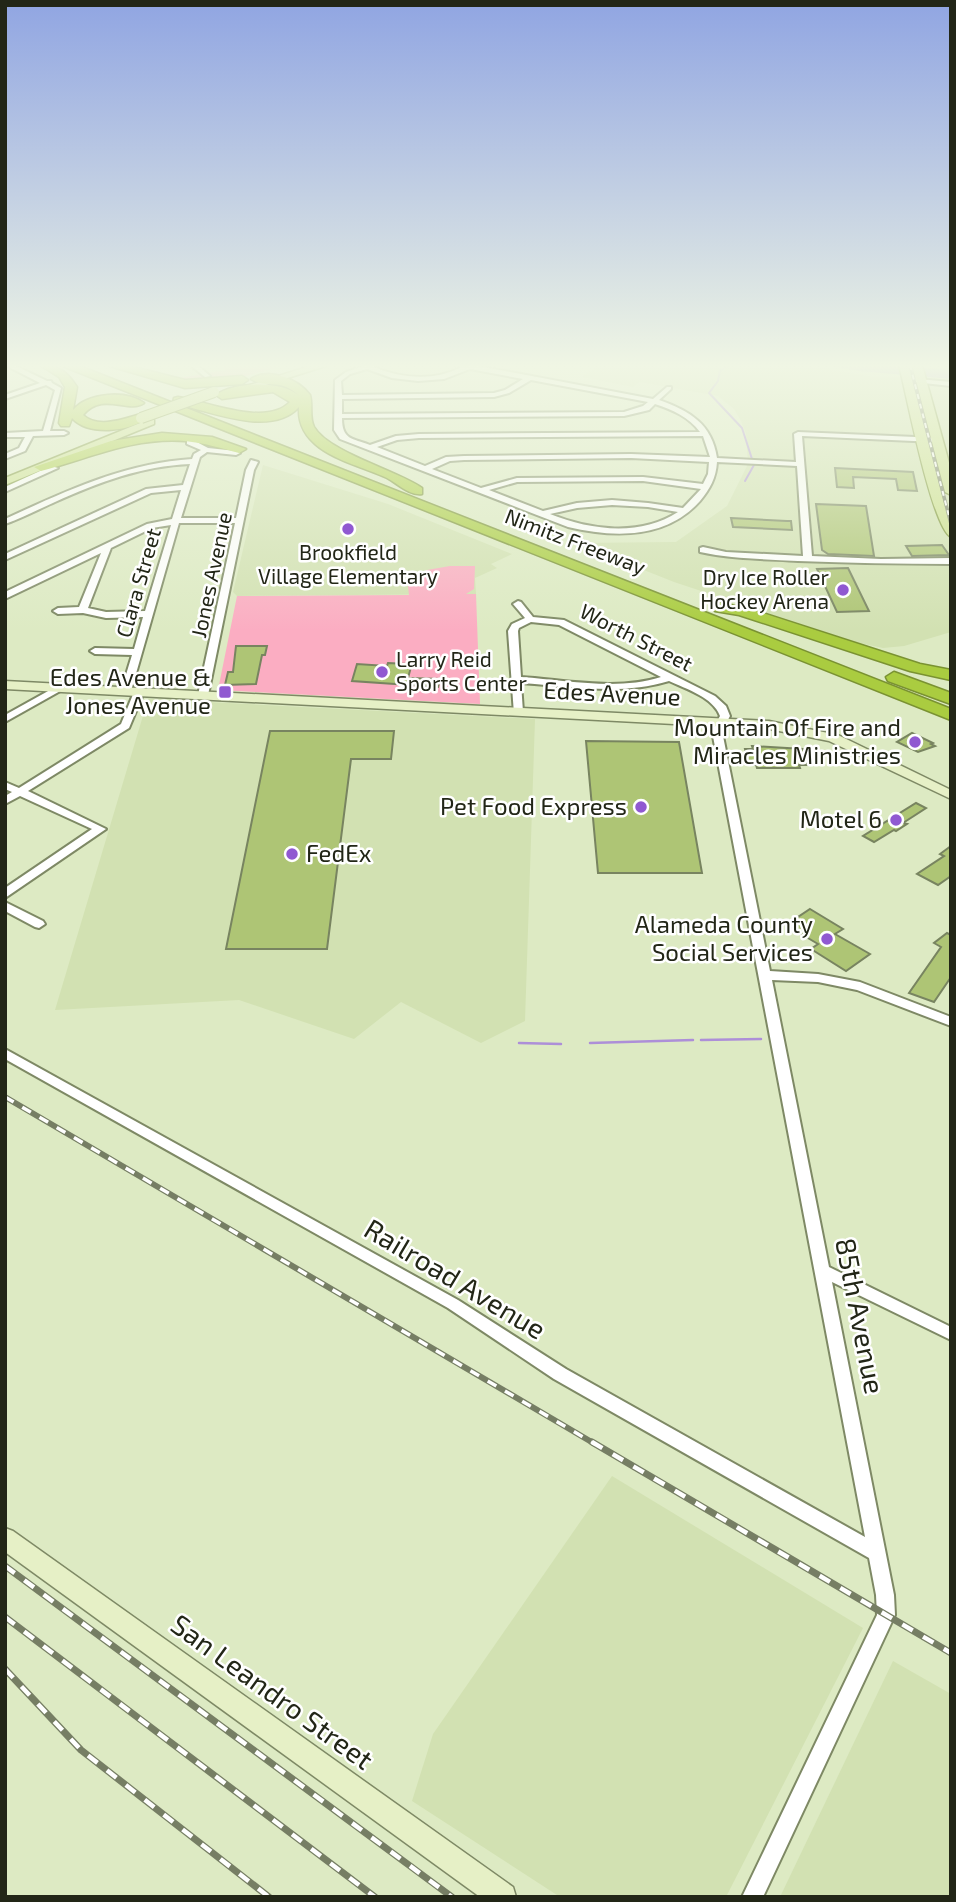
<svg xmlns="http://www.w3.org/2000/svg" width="956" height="1902" font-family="'Exo 2',sans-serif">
	<rect width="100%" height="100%" fill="#ddeac3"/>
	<g fill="#d2e1b2">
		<path d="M599,365H804L868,376L951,379V554L946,555L951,562V632L904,646L883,648L859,643L674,582L576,543L676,542L727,506L748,464L746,434L740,419L734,409L718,396L640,382L633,387L582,377Z"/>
		<path d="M263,465L388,504L512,554L491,564L497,568L475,578L476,594L237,596L233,592Z"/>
		<path d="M148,699L535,719L525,1021L481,1043L401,1002L354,1039L239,1000L55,1010Z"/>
		<path d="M612,1476L863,1628L726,1897H560L412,1801L433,1734Z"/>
		<path d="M893,1661L951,1694V1897H780Z"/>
	</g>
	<g fill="#fbadc2">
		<path d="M221,365H286L235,379H174L226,370Z"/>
		<path d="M450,566H475L474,589L466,594H476L480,704L218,690L237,596L409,595L408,586L411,578L427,570Z"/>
	</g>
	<path fill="#ad8fd8" d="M824,365H882L951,370V379L860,371Z"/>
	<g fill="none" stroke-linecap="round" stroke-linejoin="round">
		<g stroke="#ad8fd8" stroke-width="2">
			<path d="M731,365L720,370L718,381L709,393L742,428L752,459"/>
			<path d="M745,481L754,465"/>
		</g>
		<g stroke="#ad8fd8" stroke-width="2.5">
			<path d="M701,1040L761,1039"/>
			<path d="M519,1043L561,1044"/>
			<path d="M590,1043L693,1040"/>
		</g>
	</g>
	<g fill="#aec575" stroke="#788460" stroke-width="2">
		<path d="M835,468L913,472L917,491L898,490L896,479L853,477L854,488L837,487Z"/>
		<path d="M816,504L866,506L874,556L828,554L822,550Z"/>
		<path d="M731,518L787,521H791L792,530L733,527Z"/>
		<path d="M942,545L949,555L912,556L906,546Z"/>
		<path d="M848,568L869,611L837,612L817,569Z"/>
		<path d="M236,646H267L265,655H262L256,684L225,685L228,672H233Z"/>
		<path d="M388,663L406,664V667H411L408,678L440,679L438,687L352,681L357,664L387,666Z"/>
		<path d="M270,731H394L391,759H351L327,949H226Z"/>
		<path d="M912,733L933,743L931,744L935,746L918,752L897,742Z"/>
		<path d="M586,741L679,742L702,873H598Z"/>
		<path d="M752,746L803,749L807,765H799L800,768H757L756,765H749L745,749H753Z"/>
		<path d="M916,803L926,808L903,823L907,824L896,831L894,830L874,842L863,836Z"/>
		<path d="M951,846V876L938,885L917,874L944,856L940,854Z"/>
		<path d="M810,909L843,929L835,934L870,954L846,971L811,949L818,944L786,925Z"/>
		<path d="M947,933L951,935V977L934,1002L909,993L941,947L934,943Z"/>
	</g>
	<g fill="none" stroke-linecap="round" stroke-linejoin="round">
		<g stroke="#7e8965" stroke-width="4">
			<g id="street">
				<path d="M5,365H14L47,381H51L52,383L61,388L50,431H64L68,433L64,435L33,436L25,451L5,459V454L19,448L25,437H5V433L43,431L55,390L46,385L5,399V395L40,383Z"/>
				<path d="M190,365H197L210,376L205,377Z"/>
				<path d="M366,365H377L374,367C403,379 434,381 462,367L458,365H473L653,399L667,387H671V389L659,400C690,411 712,424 717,458L796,462L794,434L798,432L939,438V442H936L802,436L812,556L881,559L951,558V564C900,564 849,563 798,561C765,559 732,559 700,552V548L703,547L726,552L803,556L797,466L717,462C716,478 710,489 700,501C666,539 615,538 568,527L340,439L334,430L335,380L346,372ZM367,369L392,378L418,381L444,379L470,369L523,379L505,390L494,393L342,395L341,381L350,374ZM531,380L648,402L643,406L624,412L342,414V399L494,397L509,393ZM655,404C673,410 689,417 700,432L419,434L396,436L370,445C352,438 342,440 342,418L624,416L649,410ZM703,436L710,457L631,454L464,456L446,457L425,466L377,447L397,440L419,438ZM631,458L709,462L708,474L703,484L643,477L517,478L481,488L432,469L450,461L464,460ZM643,481L701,489L683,508L648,503L612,500L577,503L543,511L489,490L517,482ZM612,505L648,507L678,512C640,537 590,530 550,514L577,508Z"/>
				<path d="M907,378L951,382V386L905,381V379Z"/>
				<path d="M187,440H193L208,448L236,451L240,453L236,455L207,452L200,457L181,518H236L246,470L251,460L258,462L254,470L208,695L203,698L198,695L235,523H179L131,691L129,693H123L121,691L132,655L95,654L90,651L95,648L134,649L143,617L106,618L83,613L58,614L53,611L58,608L79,607L101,553L5,599V592L147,524L172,519L181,490L151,493L5,560V554L146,489L183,485L190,464C142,466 99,482 55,502C39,509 22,518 5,524V519C66,491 125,463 192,459L194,454L201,450L187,444ZM171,525L145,611L106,612L88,608L111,548L152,528Z"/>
				<path d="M51,466L58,468L5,492V487Z"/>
				<path d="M518,601L521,602L533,617L564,620L715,696L726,706L730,716L722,731L770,971L818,974L860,982L951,1017V1026L857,990L818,982L772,980L829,1267L951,1327V1340L832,1282L894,1595L895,1615L763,1897H742L877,1615L876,1595L869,1558L554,1379L448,1308L5,1059V1049L458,1300L566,1369L865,1537L712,731L720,716C713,697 686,689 669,681C621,696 570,686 521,683L523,712L518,715L514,714L508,631L512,624L525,618L513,604ZM531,622L559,625L661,677C617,691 567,680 521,677L518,631L519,628Z"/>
				<path d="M59,685L62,686V690L5,722V715Z"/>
				<path d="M139,689L144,692L129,728L28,791L106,829L5,898V888L92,829L20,796L5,804V796L12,792L5,789V782L19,788L121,724L134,692Z"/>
				<path d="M5,902L43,921L45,924L39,928L35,927L5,911Z"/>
			</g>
		</g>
		<g stroke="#7e8965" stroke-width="3">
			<g id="secondary">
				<path d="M5,681L769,721L838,735L951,790V799L829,741L769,729L5,689Z"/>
				<path d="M5,1528L13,1531L513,1887L516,1897H480L5,1552Z"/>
			</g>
		</g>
		<g stroke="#7a9232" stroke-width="3">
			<g id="primary">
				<path d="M313,365H329L240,393L231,391Z"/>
				<path d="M899,365H909L944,503L951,519V537C932,528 906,392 899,365Z"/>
				<path d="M912,365H922L951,470V495L945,492Z"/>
				<path d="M150,419L154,420V424L5,485V478Z"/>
			</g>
		</g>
		<g stroke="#7a9232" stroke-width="3">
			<g id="highway">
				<path d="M40,365C59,365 67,372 77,387L73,410C88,392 127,390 144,403C128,414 103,391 83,415C98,429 123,419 141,414L147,418C130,432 88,436 72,418L69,426H61L59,423L65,387L59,377Z"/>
				<path d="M60,365H77L173,403L174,398L178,397C209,402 266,427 290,402L273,392L222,399L216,395C233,382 281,380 298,395C281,378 266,389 251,379C269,367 298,379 310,395C313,405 309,417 314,427C328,452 396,470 422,488V494C410,496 398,484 387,478C355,463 296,453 299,407C271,438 211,411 176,404L951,709V720Z"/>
				<path d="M106,365H126L185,380L242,376L248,380L242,384L185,388Z"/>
				<path d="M162,433L212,437L246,449L239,453C221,448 204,443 185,441C134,437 90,458 41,471L34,467L111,441Z"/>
				<path d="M720,603L747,608L920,664L951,670V680L910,671L739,615L715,611L712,608L715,605Z"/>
				<path d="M894,672L951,693V704L888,681L886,677Z"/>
			</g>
		</g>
		<use href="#street" fill="#fff" fill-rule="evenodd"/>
		<use href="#secondary" fill="#e6f0c6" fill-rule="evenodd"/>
		<use href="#primary" fill="#cce08c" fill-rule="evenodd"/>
		<use href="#highway" fill="#aacc40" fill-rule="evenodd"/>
		<g stroke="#767e64" stroke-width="3.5">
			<path id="rail-far2" d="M910,365L951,524"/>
		</g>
		<g stroke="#767e64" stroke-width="6">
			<path id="rail-far1" d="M5,1097L595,1444"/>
		</g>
		<g stroke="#767e64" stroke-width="7">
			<g id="rail">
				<path d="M592,1442L951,1653"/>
				<path d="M5,1566L452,1897"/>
				<path d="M5,1617L375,1897"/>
				<path d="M5,1669L81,1750L269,1897"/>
			</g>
		</g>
		<use href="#rail-far2" stroke="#fff" stroke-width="2" stroke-dasharray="5" stroke-linecap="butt"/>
		<use href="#rail-far1" stroke="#fff" stroke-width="3.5" stroke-dasharray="10" stroke-linecap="butt"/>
		<use href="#rail" stroke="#fff" stroke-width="4.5" stroke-dasharray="12" stroke-linecap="butt"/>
		<g stroke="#7a9232" stroke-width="12" stroke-linecap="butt">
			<path id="primary-bridge" d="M141,418L214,392"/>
		</g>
		<use href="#primary-bridge" stroke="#cce08c" stroke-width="10"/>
	</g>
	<linearGradient id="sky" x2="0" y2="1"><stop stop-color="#90a5e2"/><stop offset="0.58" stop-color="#f0f6e4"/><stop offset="1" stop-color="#f0f6e4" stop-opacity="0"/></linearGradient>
	<rect width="956" height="631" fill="url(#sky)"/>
	<g fill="#9059d1" stroke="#fff" stroke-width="2.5">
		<circle cx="348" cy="529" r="7"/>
		<circle cx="843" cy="590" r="7"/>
		<circle cx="382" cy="672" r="7"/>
		<rect x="218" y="685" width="14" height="14" rx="3.5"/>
		<circle cx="915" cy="742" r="7"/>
		<circle cx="641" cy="807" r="7"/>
		<circle cx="896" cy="820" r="7"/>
		<circle cx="292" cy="854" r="7"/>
		<circle cx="827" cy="939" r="7"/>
	</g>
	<g text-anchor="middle" stroke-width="5" stroke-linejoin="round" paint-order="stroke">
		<g font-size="21" fill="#222617" stroke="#fff">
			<text transform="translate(575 542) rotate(21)" y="7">Nimitz Freeway</text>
			<text transform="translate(212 575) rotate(-78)" y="7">Jones Avenue</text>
			<text transform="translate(139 583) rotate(-74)" y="7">Clara Street</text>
			<text transform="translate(636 638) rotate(27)" y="7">Worth Street</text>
		</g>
		<g font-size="21" fill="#222617" stroke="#fff">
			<text x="348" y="560">Brookfield<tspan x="348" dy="24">Village Elementary</tspan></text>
			<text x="829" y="585" text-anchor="end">Dry Ice Roller<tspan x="829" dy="24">Hockey Arena</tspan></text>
			<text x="396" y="667" text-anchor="start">Larry Reid<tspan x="396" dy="24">Sports Center</tspan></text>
		</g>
		<g font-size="24" fill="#222617" stroke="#fff" text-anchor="end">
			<text x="211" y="686">Edes Avenue &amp;<tspan x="211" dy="28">Jones Avenue</tspan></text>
			<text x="901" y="736">Mountain Of Fire and<tspan x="901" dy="28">Miracles Ministries</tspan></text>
			<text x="627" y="815">Pet Food Express</text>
			<text x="882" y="828">Motel 6</text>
			<text x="306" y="862" text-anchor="start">FedEx</text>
			<text x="813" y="933">Alameda County<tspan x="813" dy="28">Social Services</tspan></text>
		</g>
		<g font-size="24" fill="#222617" stroke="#fff">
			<text transform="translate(612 694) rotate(3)" y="8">Edes Avenue</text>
		</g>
		<g font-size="28" fill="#222617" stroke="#fff">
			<text transform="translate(455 1279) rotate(31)" y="10">Railroad Avenue</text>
			<text transform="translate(860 1316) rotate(79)" y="10">85th Avenue</text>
			<text transform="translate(272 1692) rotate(36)" y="10">San Leandro Street</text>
		</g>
	</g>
	<rect width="956" height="1902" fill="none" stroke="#222617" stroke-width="14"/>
</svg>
